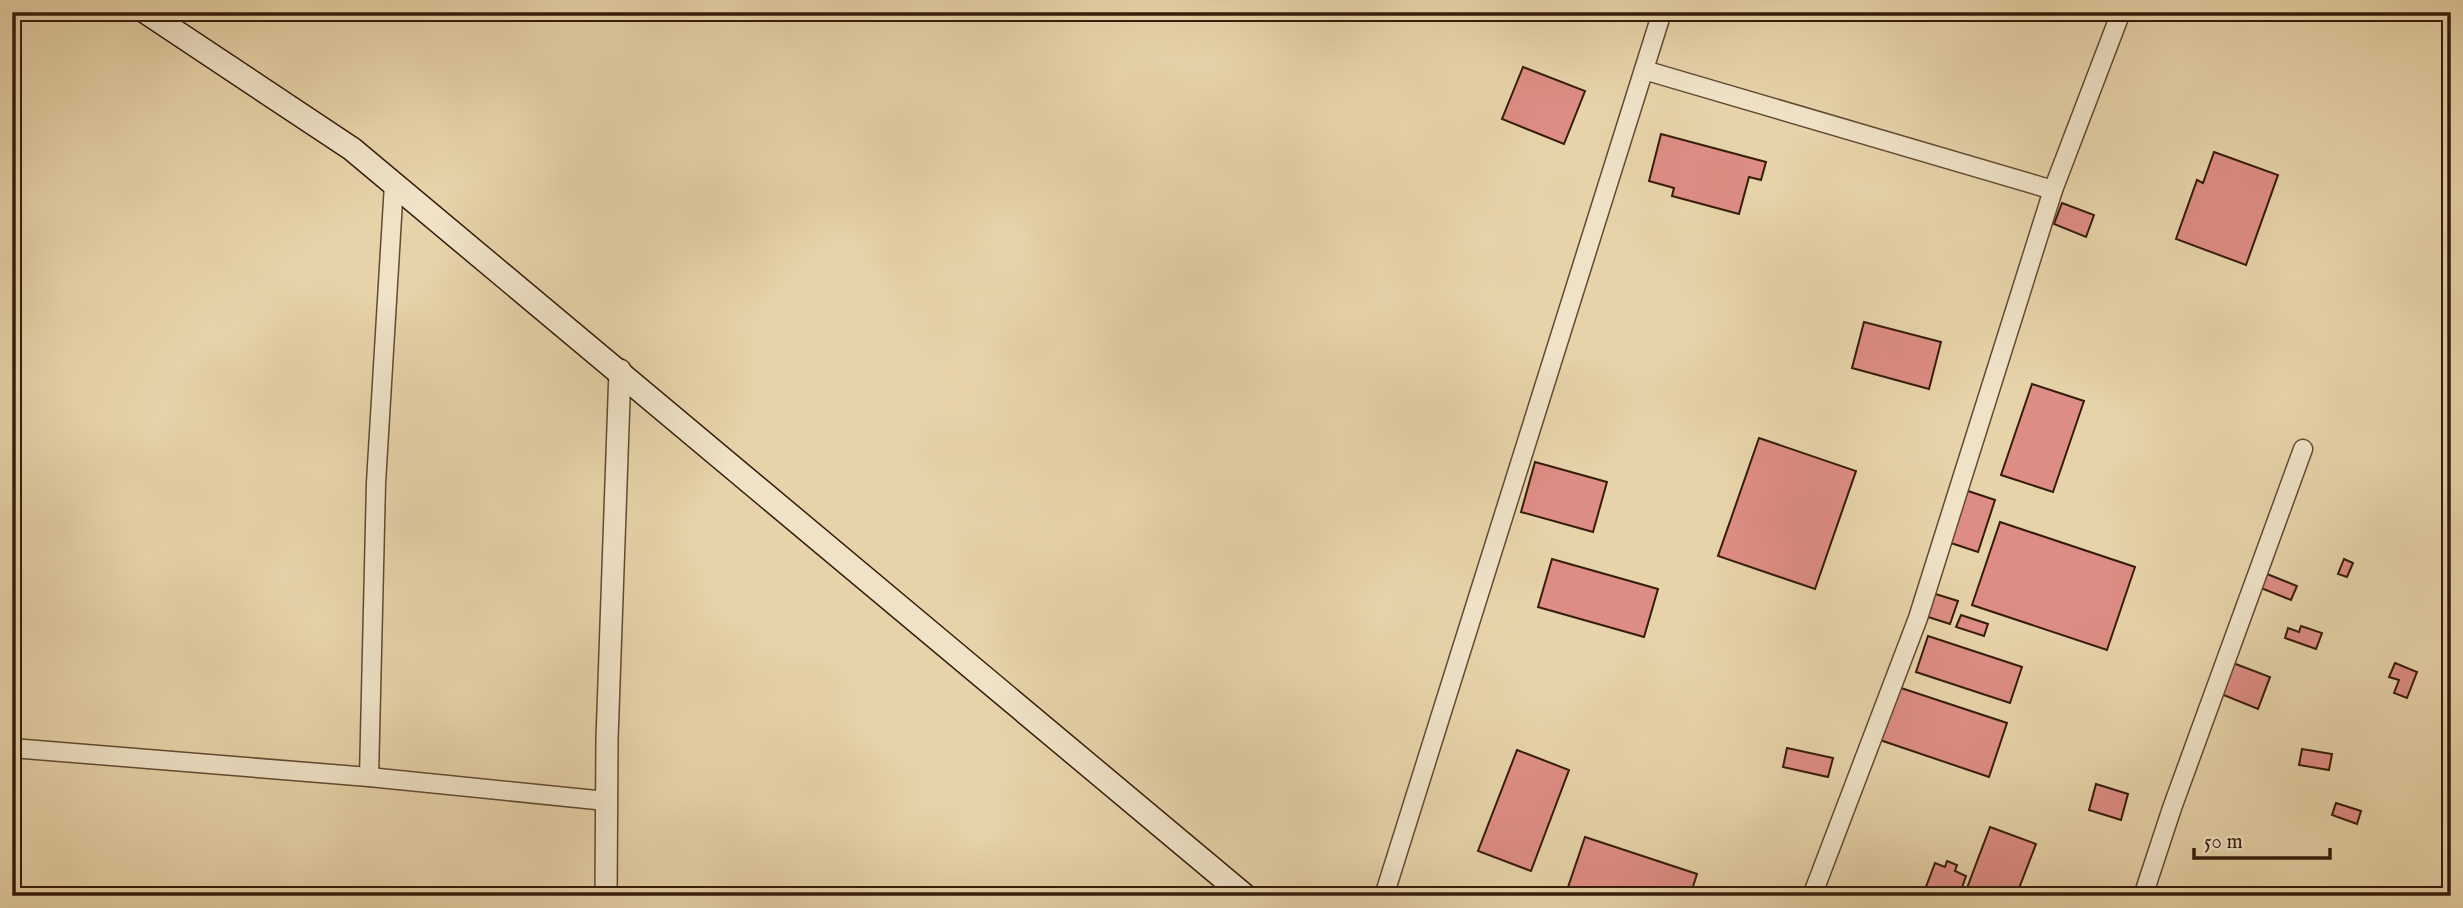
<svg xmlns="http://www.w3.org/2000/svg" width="2463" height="908" font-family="'IM FELL English',serif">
	<rect width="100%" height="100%" fill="#e7d3a9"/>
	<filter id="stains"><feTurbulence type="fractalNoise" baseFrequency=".00286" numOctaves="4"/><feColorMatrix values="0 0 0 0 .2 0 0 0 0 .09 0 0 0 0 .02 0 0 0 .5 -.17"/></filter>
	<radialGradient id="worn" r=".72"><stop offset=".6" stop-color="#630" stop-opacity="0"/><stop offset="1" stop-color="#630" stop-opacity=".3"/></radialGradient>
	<g fill="#de8d84" stroke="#361c0b" stroke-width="2">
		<path d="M1523,67L1585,91L1564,144L1502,119Z"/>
		<path d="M1661,134L1766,162L1761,180L1749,177L1739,214L1672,196L1674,188L1649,181Z"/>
		<path d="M2214,152L2278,175L2246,265L2176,239L2197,180L2203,183Z"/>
		<path d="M2062,203L2094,215L2086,237L2054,224Z"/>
		<path d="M1864,322L1941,342L1929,389L1852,368Z"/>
		<path d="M2032,384L2084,401L2053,492L2001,475Z"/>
		<path d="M1759,438L1856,471L1815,589L1718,556Z"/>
		<path d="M1535,462L1607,482L1593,532L1521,512Z"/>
		<path d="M1962,489L1995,500L1978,552L1945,541Z"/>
		<path d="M2000,522L2135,567L2107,650L1972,605Z"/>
		<path d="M1552,559L1658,589L1644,637L1538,607Z"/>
		<path d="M2344,559L2353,563L2347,577L2338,574Z"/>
		<path d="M2267,574L2297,586L2291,600L2261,588Z"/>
		<path d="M1929,592L1958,601L1950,624L1922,615Z"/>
		<path d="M1961,615L1988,624L1984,636L1956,627Z"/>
		<path d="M2301,626L2322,633L2316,649L2285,638L2288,628L2299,632Z"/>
		<path d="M1928,636L2022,667L2010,703L1916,672Z"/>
		<path d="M2233,663L2270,677L2258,709L2221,694Z"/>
		<path d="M2395,663L2417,672L2407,698L2394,693L2399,680L2389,677Z"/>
		<path d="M1898,687L2007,723L1989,777L1880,740Z"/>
		<path d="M1787,748L1833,758L1828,777L1783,767Z"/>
		<path d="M2302,749L2332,754L2329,770L2299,765Z"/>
		<path d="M1517,750L1569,770L1531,871L1478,851Z"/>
		<path d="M2096,784L2128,794L2121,820L2089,810Z"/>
		<path d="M2336,803L2361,811L2357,824L2332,815Z"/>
		<path d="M1990,827L2036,844L2016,896H1964Z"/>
		<path d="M1585,837L1697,874L1690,896H1565Z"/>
		<path d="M1947,861L1957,865L1955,871L1966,876L1959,896H1935L1924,892L1935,863L1945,867Z"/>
	</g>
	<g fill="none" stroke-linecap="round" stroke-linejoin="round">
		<g stroke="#624a32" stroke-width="21">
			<g id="minor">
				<path d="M1644,70L2053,190"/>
				<path d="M12,748L369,777L606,801"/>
				<path d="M369,777L376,483L394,184"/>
				<path d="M1384,896L1662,12"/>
				<path d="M1812,896L1918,618L2053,190L2121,12"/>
				<path d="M2143,896L2172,808L2303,449"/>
			</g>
		</g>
		<g stroke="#624a32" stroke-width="24">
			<path id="tertiary" d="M606,896L607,739L620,370"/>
		</g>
		<g stroke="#361c0b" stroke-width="26">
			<path id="secondary" d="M146,12L352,149L1245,896"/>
		</g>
		<use href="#minor" stroke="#efe2c7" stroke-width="18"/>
		<use href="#tertiary" stroke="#efe2c7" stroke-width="21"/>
		<use href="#secondary" stroke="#efe2c7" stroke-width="23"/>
	</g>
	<rect width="2463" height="908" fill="none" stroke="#e7d3a9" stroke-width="42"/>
	<rect x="14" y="14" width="2435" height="880" fill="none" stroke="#361c0b" stroke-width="3.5"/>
	<rect x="21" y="21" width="2421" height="866" fill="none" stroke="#361c0b" stroke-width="2"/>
	<path d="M2194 848v10h136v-10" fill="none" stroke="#361c0b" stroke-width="3.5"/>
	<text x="2204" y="848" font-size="21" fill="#361c0b" stroke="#efe2c7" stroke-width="5" paint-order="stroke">50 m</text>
	<rect width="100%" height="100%" filter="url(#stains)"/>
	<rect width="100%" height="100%" fill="url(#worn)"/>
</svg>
